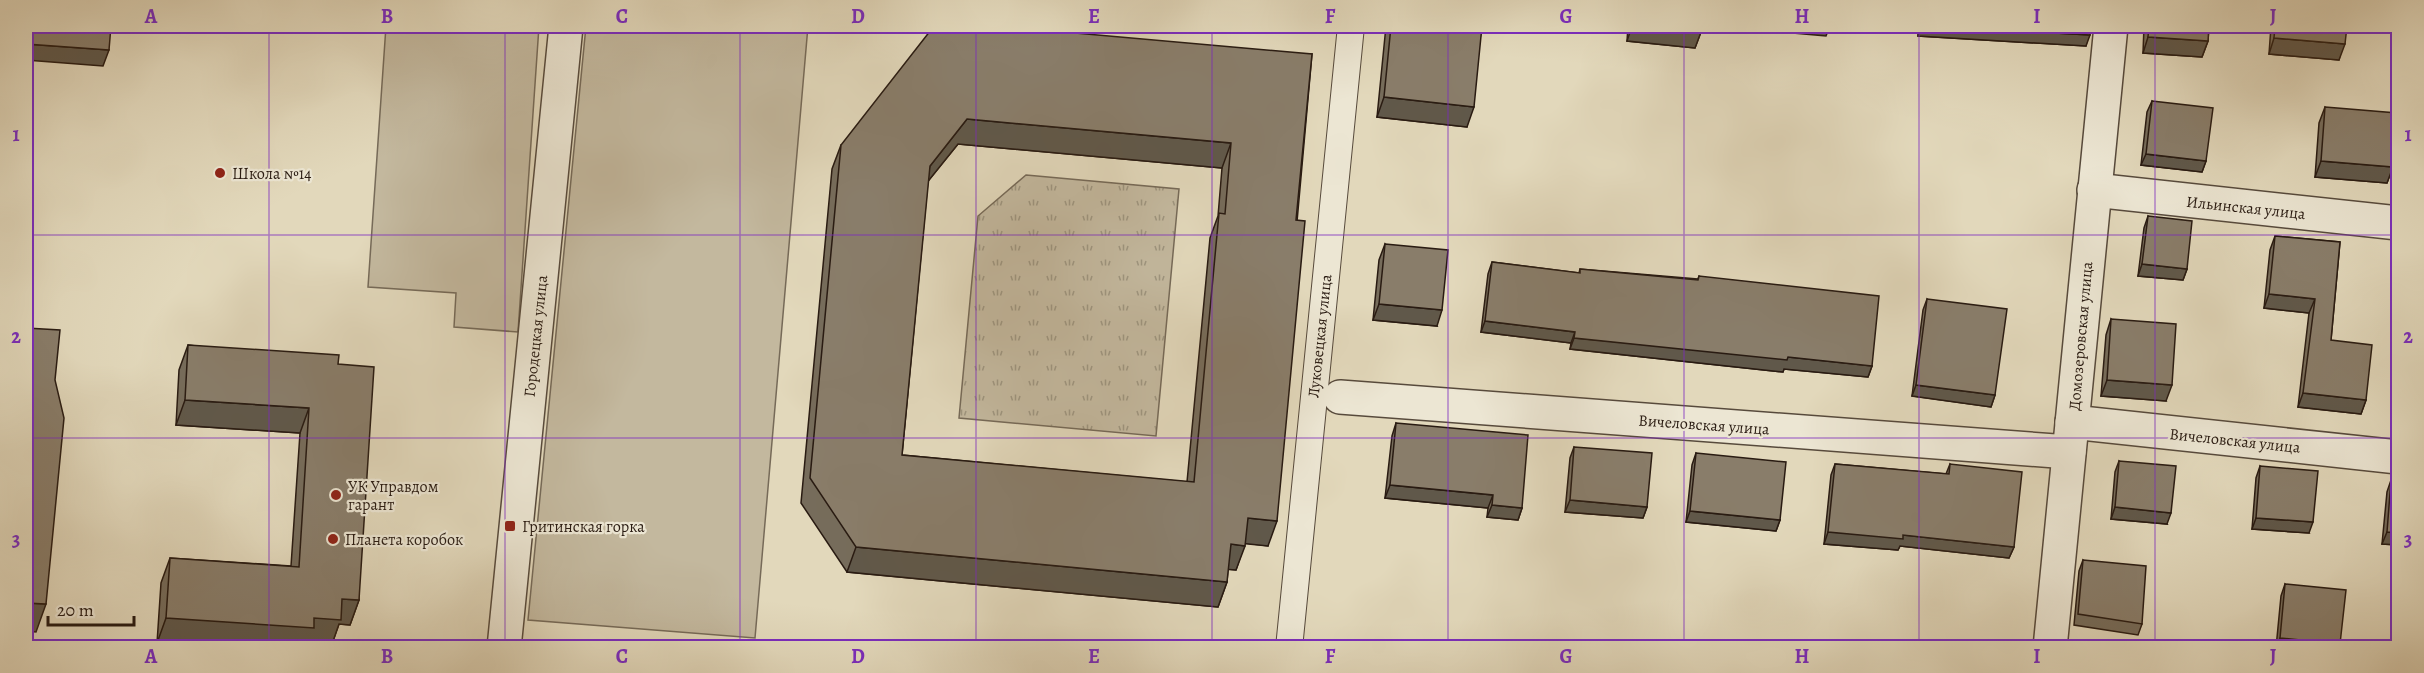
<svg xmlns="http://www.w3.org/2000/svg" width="2424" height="673" font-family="Alegreya,serif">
	<defs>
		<pattern id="park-tufts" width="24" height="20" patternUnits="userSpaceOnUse" patternTransform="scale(1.5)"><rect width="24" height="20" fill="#c3b89e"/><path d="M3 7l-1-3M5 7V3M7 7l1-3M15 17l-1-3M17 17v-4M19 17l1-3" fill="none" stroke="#9e957f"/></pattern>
	</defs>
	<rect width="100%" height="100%" fill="#e2d8bb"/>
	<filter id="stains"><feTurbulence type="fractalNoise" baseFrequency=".00333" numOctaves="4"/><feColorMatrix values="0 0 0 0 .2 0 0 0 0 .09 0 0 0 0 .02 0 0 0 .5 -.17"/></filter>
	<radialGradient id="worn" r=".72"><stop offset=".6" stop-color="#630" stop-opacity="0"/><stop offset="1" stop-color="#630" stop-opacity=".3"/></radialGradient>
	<g fill="#c3b89e" stroke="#766a58" stroke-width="1.5">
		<path d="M386,26H539L518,332L454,327L456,293L368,287Z"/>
		<path d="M586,26H808L755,638L528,620Z"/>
	</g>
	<path fill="url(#park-tufts)" stroke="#766a58" stroke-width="1.5" d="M1026,175L1179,189L1156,436L959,418L978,216Z"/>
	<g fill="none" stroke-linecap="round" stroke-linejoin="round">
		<g stroke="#574a3c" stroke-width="28">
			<path id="pedestrian" d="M1289,648L1351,26"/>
		</g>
		<g stroke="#574a3c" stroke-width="36">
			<g id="minor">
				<path d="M2094,190L2398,223"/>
				<path d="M1340,397L2069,452"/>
				<path d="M2072,422L2398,457"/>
				<path d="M2050,648L2111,26"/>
			</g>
		</g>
		<g stroke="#574a3c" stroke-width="36">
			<path id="tertiary" d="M504,648L566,26"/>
		</g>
		<use href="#pedestrian" stroke="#ece6d3" stroke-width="26"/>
		<use href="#minor" stroke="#ece6d3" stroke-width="33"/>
		<use href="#tertiary" stroke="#ece6d3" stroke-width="33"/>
	</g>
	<g fill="#766c5b" stroke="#291b12" stroke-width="1.5" fill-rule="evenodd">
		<path d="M1386,26H1482L1467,127L1377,117Z"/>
		<path d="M1628,26H1701V32L1695,48L1627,41Z"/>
		<path d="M1918,26H2090L2086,46L1918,36Z"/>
		<path d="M2144,26H2209L2208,41L2202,57L2143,53Z"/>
		<path d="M2271,26H2347L2339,60L2269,54Z"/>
		<path d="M1312,54L1268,546L1245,543L1236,570L1228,569L1227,582L1218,607L847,572L801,503L832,169L841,145ZM958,144L1222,168L1218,216L1210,238L1187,482L902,455L928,181Z"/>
		<path d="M2152,101L2206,161L2202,172L2141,165L2147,112Z"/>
		<path d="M2325,107L2393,167L2387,183L2315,177L2319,123Z"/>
		<path d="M2148,216L2187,269L2183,280L2138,276L2144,228Z"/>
		<path d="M2275,236L2340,242L2331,340L2366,400L2361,414L2298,407L2309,313L2264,308L2270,250Z"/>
		<path d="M1385,244L1437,326L1373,320L1379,260Z"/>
		<path d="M1492,262L1579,273L1580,269L1698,279L1699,276L1872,366L1868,377L1784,369L1783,372L1570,349L1571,343L1481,332L1488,274Z"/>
		<path d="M1927,299L1995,395L1991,407L1912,396L1923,310Z"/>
		<path d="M2111,319L2166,401L2101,396L2106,335Z"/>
		<path d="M188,345L338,364L359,600L350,625L339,624L332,644L308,643L306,648H230L157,643L161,583L170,558L291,566L300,433L176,425L179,370Z"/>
		<path d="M1396,423L1522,508L1518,520L1487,517L1488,508L1385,498L1392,436Z"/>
		<path d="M1574,447L1647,507L1643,518L1565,512L1570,458Z"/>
		<path d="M1696,453L1780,520L1776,531L1686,522L1692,465Z"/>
		<path d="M2119,461L2167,524L2111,519L2115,472Z"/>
		<path d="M1835,464L1946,474L1950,464L2014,547L2009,558L1900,546L1898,550L1824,544L1831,475Z"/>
		<path d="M2260,466L2309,533L2252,529L2256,478Z"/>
		<path d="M2391,480L2398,481V545L2382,544L2387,492Z"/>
		<path d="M2083,560L2142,624L2138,635L2074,625L2079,571Z"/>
		<path d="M2285,584L2340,644L2339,648H2276L2281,596Z"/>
	</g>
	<g fill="#60584a" stroke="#291b12" stroke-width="1.5">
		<path d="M1632,26H1639L1701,32L1695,48L1627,41Z"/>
		<path d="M1710,26H1830L1826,36Z"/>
		<path d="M1921,26H1933L2090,35L2086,46L1918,36Z"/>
		<path d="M2148,37L2208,41L2202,57L2143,53Z"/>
		<path d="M2274,38L2345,44L2339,60L2269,54Z"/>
		<path d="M26,44L109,50L103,66L26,60Z"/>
		<path d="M1384,97L1474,107L1467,127L1377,117Z"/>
		<path d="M967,119L1231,143L1222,168L958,144L921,190L930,166Z"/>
		<path d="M2146,154L2206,161L2202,172L2141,165Z"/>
		<path d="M2321,161L2393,167L2387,183L2315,177Z"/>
		<path d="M2142,264L2187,269L2183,280L2138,276Z"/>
		<path d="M2269,294L2315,299L2309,313L2264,308Z"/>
		<path d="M1379,304L1442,310L1437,326L1373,320Z"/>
		<path d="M1485,321L1575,332L1571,343L1481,332Z"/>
		<path d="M1574,338L1788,357L1872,366L1868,377L1784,369L1783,372L1570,349Z"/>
		<path d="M2107,380L2172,385L2166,401L2101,396Z"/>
		<path d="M1916,385L1995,395L1991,407L1912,396Z"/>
		<path d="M2303,393L2366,400L2361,414L2298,407Z"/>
		<path d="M185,400L309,408L300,433L176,425Z"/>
		<path d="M1390,485L1493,495L1488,508L1385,498Z"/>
		<path d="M1570,500L1647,507L1643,518L1565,512Z"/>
		<path d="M1492,505L1522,508L1518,520L1487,517Z"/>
		<path d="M2115,507L2171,513L2167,524L2111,519Z"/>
		<path d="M1690,511L1780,520L1776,531L1686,522Z"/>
		<path d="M1248,518L1277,521L1268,546L1239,543Z"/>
		<path d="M2256,518L2313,522L2309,533L2252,529Z"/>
		<path d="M1828,532L1903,535L2014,547L2009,558L1900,546L1898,550L1824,544Z"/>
		<path d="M2387,532L2398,533V545L2382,544Z"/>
		<path d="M1231,544L1245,546L1236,570L1222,569Z"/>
		<path d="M856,547L1227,582L1218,607L847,572Z"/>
		<path d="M342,599L359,600L350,625L339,624L332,644L308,643L306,648H230L157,643L166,618H314Z"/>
		<path d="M26,603L46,604L36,632L26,631Z"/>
		<path d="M2280,638L2340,644L2339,648H2276Z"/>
	</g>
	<g fill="#897d6a" stroke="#291b12" stroke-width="1.5" fill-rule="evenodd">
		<path d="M26,26H111L109,50L26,44Z"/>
		<path d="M934,26H997L1312,54L1296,220L1305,221L1277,521L1248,518L1245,546L1231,544L1227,582L856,547L810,478L841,145ZM967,119L1231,143L1225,214L1219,213L1194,482L902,455L930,166Z"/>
		<path d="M1391,26H1482L1474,107L1384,97Z"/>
		<path d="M1639,26H1701V32Z"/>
		<path d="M1933,26H2090V35Z"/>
		<path d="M2149,26H2209L2208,41L2148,37Z"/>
		<path d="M2275,26H2347L2345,44L2274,38Z"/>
		<path d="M2152,101L2213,108L2206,161L2146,154Z"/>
		<path d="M2325,107L2397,113L2393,167L2321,161Z"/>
		<path d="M2148,216L2192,221L2187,269L2142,264Z"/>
		<path d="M2275,236L2340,242L2331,340L2372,345L2366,400L2303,393L2315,299L2269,294Z"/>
		<path d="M1385,244L1448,250L1442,310L1379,304Z"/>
		<path d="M1492,262L1580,273V269L1698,280L1699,276L1879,296L1872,366L1788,357L1787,360L1574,338L1575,332L1485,321Z"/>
		<path d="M1927,299L2007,309L1995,395L1916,385Z"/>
		<path d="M2111,319L2176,324L2172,385L2107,380Z"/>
		<path d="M26,328L60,330L55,380L64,418L46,604L26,603Z"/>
		<path d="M188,345L339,355L338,364L374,367L359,600L342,599L341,620L314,618V628L166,618L170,558L299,567L309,408L185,400Z"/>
		<path d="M1396,423L1528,435L1522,508L1492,505L1493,495L1390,485Z"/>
		<path d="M1574,447L1652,453L1647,507L1570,500Z"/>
		<path d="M1696,453L1786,462L1780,520L1690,511Z"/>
		<path d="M2119,461L2176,466L2171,513L2115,507Z"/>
		<path d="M1835,464L1949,474L1950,464L2022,472L2014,547L1903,535V539L1828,532Z"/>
		<path d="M2260,466L2318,471L2313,522L2256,518Z"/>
		<path d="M2391,480L2398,481V533L2387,532Z"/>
		<path d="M2083,560L2146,566L2142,624L2078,614Z"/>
		<path d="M2285,584L2346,590L2340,644L2280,638Z"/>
	</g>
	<path fill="none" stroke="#7b2cbf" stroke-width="1.5" stroke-opacity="0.55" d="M269,26V648M505,26V648M740,26V648M976,26V648M1212,26V648M1448,26V648M1684,26V648M1919,26V648M2155,26V648M26,235H2398M26,438H2398"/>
	<g fill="#8f2418" stroke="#ece6d3" stroke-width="2">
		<circle cx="220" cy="173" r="6"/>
		<circle cx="336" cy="495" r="6"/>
		<rect x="504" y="520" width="12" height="12" rx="3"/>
		<circle cx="333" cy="539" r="6"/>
	</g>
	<g text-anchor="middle" stroke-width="4.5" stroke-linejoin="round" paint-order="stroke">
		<g font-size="16" fill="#291b12" stroke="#ece6d3" text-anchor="start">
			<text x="232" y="179">Школа №14</text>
			<text x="348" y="492">УК Управдом<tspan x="348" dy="18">гарант</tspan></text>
			<text x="522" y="532">Гритинская горка</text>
			<text x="345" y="545">Планета коробок</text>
		</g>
		<g font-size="16" fill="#291b12" stroke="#ece6d3">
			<text transform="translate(2246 207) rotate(6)" y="6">Ильинская улица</text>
			<text transform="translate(535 336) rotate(-84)" y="6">Городецкая улица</text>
			<text transform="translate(1319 336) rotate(-84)" y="6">Луковецкая улица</text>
			<text transform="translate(2080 336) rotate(-85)" y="6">Домозеровская улица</text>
			<text transform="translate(1704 424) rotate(4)" y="6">Вичеловская улица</text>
			<text transform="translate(2235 440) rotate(6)" y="6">Вичеловская улица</text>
		</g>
	</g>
	<rect width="2424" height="673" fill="none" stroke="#e2d8bb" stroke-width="66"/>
	<path d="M48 616v9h86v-9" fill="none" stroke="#291b12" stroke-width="3"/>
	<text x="57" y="616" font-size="18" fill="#291b12" stroke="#ece6d3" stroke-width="4.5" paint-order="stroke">20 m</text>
	<rect x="33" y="33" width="2358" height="607" fill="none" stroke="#7b2cbf" stroke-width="2"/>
	<g font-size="20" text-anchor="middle" font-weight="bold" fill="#7b2cbf">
		<text x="151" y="23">A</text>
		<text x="387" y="23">B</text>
		<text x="622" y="23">C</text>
		<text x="858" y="23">D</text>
		<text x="1094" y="23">E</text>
		<text x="1330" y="23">F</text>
		<text x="1566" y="23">G</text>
		<text x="1802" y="23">H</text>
		<text x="2037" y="23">I</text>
		<text x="2273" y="23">J</text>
		<text x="16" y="141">1</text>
		<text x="2408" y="141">1</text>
		<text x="16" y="343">2</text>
		<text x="2408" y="343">2</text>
		<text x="16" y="546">3</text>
		<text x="2408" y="546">3</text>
		<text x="151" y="663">A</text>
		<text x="387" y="663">B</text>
		<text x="622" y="663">C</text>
		<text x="858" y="663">D</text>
		<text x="1094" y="663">E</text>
		<text x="1330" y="663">F</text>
		<text x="1566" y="663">G</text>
		<text x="1802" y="663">H</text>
		<text x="2037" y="663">I</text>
		<text x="2273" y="663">J</text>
	</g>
	<rect width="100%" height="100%" filter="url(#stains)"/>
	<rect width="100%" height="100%" fill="url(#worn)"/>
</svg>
